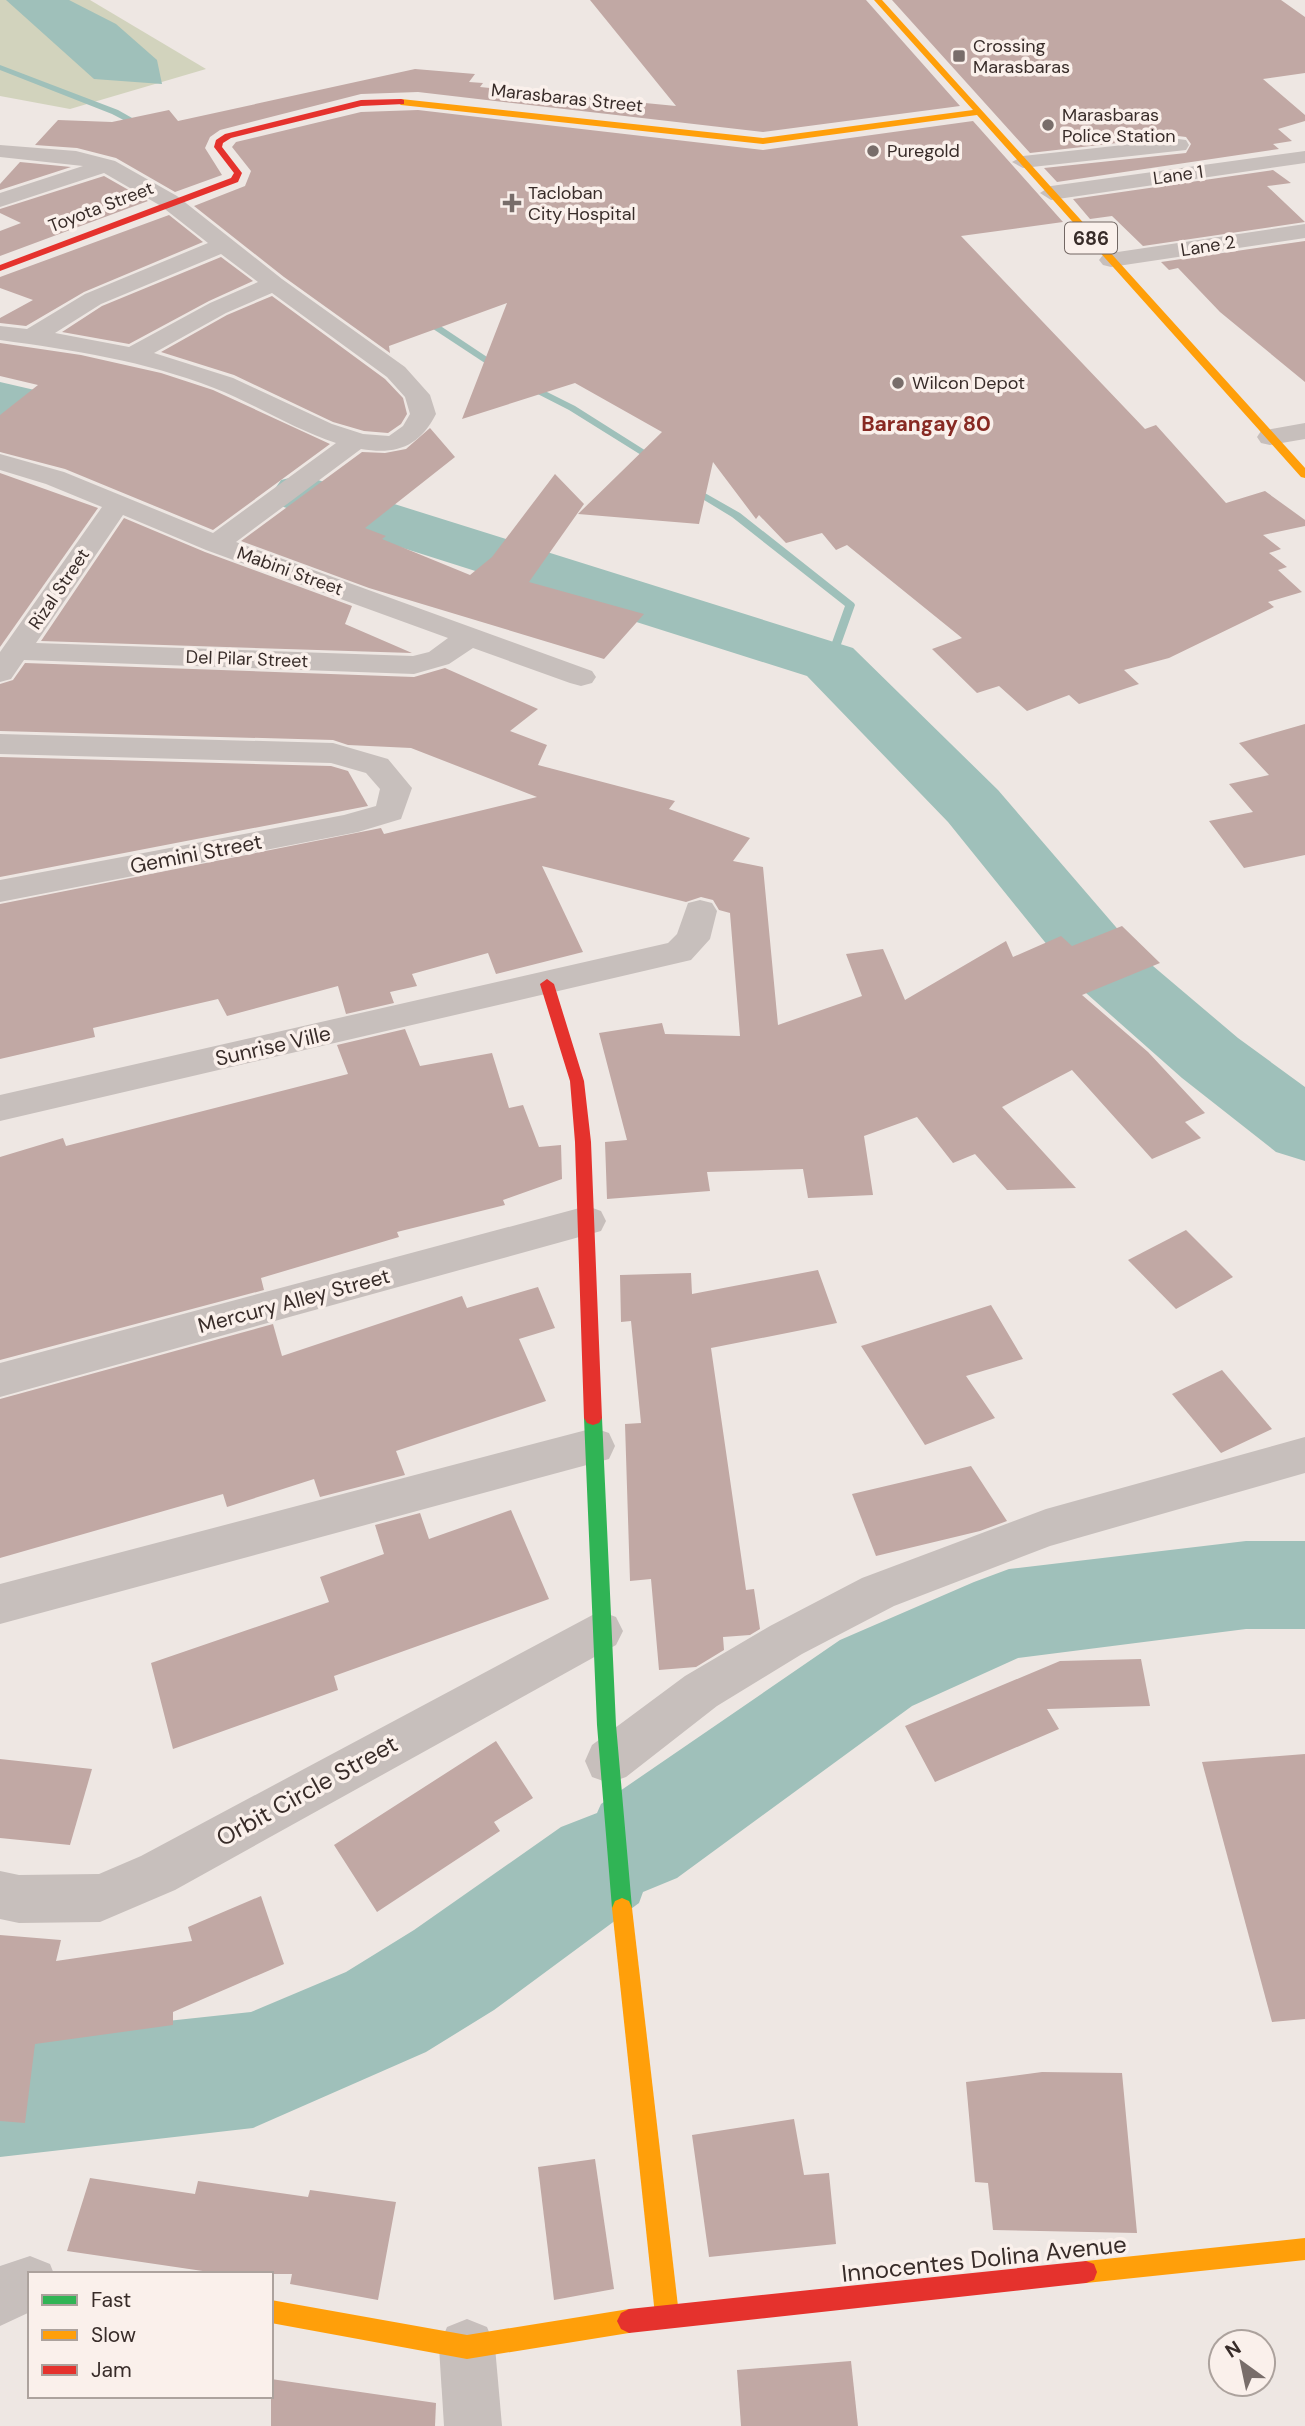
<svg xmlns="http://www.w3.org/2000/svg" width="1305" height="2426" font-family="'DM Sans',sans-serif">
	<rect width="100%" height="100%" fill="#eee7e3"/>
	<path fill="#d2d3bd" d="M0,0H90L206,69L70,109L0,96Z"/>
	<path fill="#9fc0ba" d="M6,0H69L116,24L157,60L162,84L94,79Z"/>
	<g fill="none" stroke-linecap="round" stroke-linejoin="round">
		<g fill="#9fc0ba" fill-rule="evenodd">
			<path d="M0,65L118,110L148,127L141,129L112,114L0,70Z"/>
			<path d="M421,317H427L505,369L497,371L421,321Z"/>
			<path d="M527,382L575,406L662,461L654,463L569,410L524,387V383Z"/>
			<path d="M689,484L740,513L854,603L855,605L834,664L830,665L825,662L845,606L732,517L686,489L684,487Z"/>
		</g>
		<g fill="#9fc0ba" fill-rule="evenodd">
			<path d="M0,382L52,394L148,425L157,437L148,449L128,454L0,416Z"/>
			<path d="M302,475L853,648L998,790L1140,955L1238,1038L1305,1087V1161L1276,1152L1182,1078L1086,993L948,822L807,676L362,535L281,506L272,493L281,480Z"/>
			<path d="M1246,1541H1305V1629H1246L1018,1658L912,1706L677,1878L643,1892L639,1903L494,2010L426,2052L253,2128L0,2157V2039L251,2012L346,1972L414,1930L561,1827L597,1813L601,1804L840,1640L974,1582L1009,1569Z"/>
		</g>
	</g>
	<g fill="#c1a8a4">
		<path d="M590,0H866L960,106L763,132L418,92L361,94L220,130L210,137L205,148L222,175L175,192L116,158L77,148L35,145L58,120L112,122L169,110L178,121L415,69L475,74L469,82L483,83L480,87L676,106Z"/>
		<path d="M892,0H1281L1305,17V73L1263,79L1305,115V121L1278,129L1292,141L1273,144L1279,149L1057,182L1044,168L1186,153L1191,144L1186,137L1178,136L1030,153Z"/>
		<path d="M418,110L763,150L973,121L1063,222L961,236L1145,429L1156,425L1226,503L1265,491L1305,520V526L1263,535L1281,549L1269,553L1287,567L1278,570L1302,592L1268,602L1274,607L1169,658L1124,670L1139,684L1079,704L1069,695L1027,711L999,686L977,693L932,649L962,638L847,545L836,550L822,533L786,543L759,515L756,519L713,462L699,524L578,514L662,432L575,383L462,419L507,303L389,346L390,353L284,277L194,206L245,186L251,171L232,147L236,142L361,112Z"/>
		<path d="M20,162L71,167L0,190V184Z"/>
		<path d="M1273,170L1291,183L1267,186L1305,222L1143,246L1112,216L1090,219L1073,199Z"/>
		<path d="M104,176L148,201L0,256V231L21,223L0,213V209Z"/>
		<path d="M169,215L203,242L84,292L26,326L0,323V318L33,300L0,288V277Z"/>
		<path d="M1305,241V382L1220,312L1178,268L1169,270L1161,262Z"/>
		<path d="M221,257L253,281L209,301L129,344L62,332L102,306Z"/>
		<path d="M272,296L385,379L403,398L407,414L401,424L388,433L364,431L333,422L234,375L161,352L227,315Z"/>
		<path d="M0,343L81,355L161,373L213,390L330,444L213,530L65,469L0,452V415L38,385L0,376Z"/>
		<path d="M430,428L455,457L365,528L386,536L382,539L470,575L492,557L555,474L584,504L529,582L644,614L604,659L369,588L241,541L362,452L385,453L406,449Z"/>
		<path d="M0,473L98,508L0,647Z"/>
		<path d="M124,518L205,552L352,606L345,624L412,653L41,641Z"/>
		<path d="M25,663L414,677L445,668L538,709L510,731L547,745L538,765L675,801L669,809L750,838L733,861L763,867L778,1025L862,996L846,954L883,949L905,1000L1006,941L1013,957L1061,936L1072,946L1122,926L1160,963L1082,995L1148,1052L1205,1113L1185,1122L1201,1138L1152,1159L1072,1070L1002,1107L1076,1188L1007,1190L975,1154L953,1163L917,1117L864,1136L873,1195L808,1198L803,1169L707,1172L710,1191L607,1199L605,1142L627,1140L599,1033L662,1023L665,1034L740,1036L730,913L719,910L713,900L701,897L686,902L542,866L583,952L496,974L488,953L412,974L417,986L390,992L394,1003L346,1014L338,986L227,1016L218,999L93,1028L95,1037L0,1059V904L381,828L384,834L537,797L411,748L348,745L333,740L0,731V684L13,680Z"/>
		<path d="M1305,724V855L1244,868L1209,821L1253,812L1229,784L1269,775L1239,743Z"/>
		<path d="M0,757L331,766L348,771L368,806L0,877Z"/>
		<path d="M405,1029L420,1066L492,1053L509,1108L523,1105L539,1147L561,1145L562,1179L503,1200L505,1205L397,1232L399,1237L261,1278L264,1290L0,1360V1157L63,1138L66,1146L348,1074L337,1045Z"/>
		<path d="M1186,1230L1233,1277L1176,1309L1128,1260Z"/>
		<path d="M818,1270L837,1323L711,1348L746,1590L754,1589L760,1629L750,1635L723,1637L724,1650L696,1667L659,1670L651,1579L630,1581L625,1424L641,1423L631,1321L621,1322L620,1275L691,1273L692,1294Z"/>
		<path d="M538,1287L555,1328L519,1339L546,1401L396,1451L405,1475L320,1497L314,1479L227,1507L223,1494L0,1558V1399L273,1324L282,1356L462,1296L467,1308Z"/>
		<path d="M991,1305L1023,1359L966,1376L995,1418L925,1445L861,1346Z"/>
		<path d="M1222,1370L1272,1429L1221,1453L1172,1394Z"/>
		<path d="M971,1466L1007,1521L980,1531L876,1556L852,1494Z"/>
		<path d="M511,1510L549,1599L334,1676L338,1690L173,1749L151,1663L329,1602L320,1577L384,1554L375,1525L420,1513L429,1539Z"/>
		<path d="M1141,1659L1150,1706L1047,1709L1059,1729L935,1782L905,1726L1060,1661Z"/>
		<path d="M496,1741L533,1798L494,1822L500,1831L377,1912L334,1845Z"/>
		<path d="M1305,1754V2019L1272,2022L1202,1762Z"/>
		<path d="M0,1759L92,1769L70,1845L0,1838Z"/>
		<path d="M261,1896L284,1964L173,2012V2025L35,2044L25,2123L0,2121V1935L61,1940L56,1961L192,1941L188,1927Z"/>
		<path d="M1042,2072L1122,2073L1137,2233L993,2230L988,2183L975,2182L966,2082Z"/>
		<path d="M794,2119L804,2175L829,2173L836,2244L709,2257L692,2135Z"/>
		<path d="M595,2159L614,2289L554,2300L538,2167Z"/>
		<path d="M90,2178L195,2194L198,2181L308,2197L310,2190L396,2202L378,2300L290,2284L292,2274H223L67,2251Z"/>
		<path d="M851,2361L858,2426H741L737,2370Z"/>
		<path d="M271,2379L436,2403L435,2426H271Z"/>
	</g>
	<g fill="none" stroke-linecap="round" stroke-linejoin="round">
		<g fill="#c7bfbc" fill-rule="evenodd">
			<path d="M1178,139L1186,140L1189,145L1186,150L1023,168L1012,162L1023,156Z"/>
			<path d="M0,145L76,151L115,161L177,196L282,279L405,367L430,395L436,414C419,447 396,455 361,449L236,542L592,671L596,677L592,683L581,686L570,683L473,648L449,664L414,674L24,660L11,679L0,682V652L102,507L46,484L0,470V454L64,472L213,533L336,443C293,429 255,404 214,388C145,361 73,350 0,340V326L27,329L85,294L208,243L161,206L104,173L0,207V193L83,166L0,157ZM221,254L258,282L210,303L129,347L55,333L101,304ZM272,293L387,377L405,397L410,414L403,426L389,436L363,434L332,424L233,378L154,353L226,313ZM123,515L206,550L448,638L429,652L413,656L36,643Z"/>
			<path d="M1305,151V163L1051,200L1040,193L1051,186Z"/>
			<path d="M1305,224V238L1111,267L1103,265L1099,260L1103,255L1111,253Z"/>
			<path d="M1305,423V439L1270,445L1261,443L1257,437L1261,431Z"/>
			<path d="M0,734L333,743L388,759L412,788L401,819L358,832L0,902V880L344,815L376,806L380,789L366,773L331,763L0,754Z"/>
			<path d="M700,900L712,903L717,911L710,939L691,960L0,1121V1095L668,943L677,934L688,903Z"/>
			<path d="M587,1206L601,1211L606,1221L601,1231L0,1397V1363Z"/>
			<path d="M594,1428L609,1433L615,1446L609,1459L0,1624V1584Z"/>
			<path d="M1305,1437V1473L1050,1546L894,1606L802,1654L717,1706L626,1777L609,1783L592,1777L585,1761L592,1745L685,1676L770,1626L862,1578L1046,1509Z"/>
			<path d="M600,1611L616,1617L623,1631L616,1645L175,1890L100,1922L19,1923L0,1919V1871L19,1875L99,1874L141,1856Z"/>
			<path d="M30,2256L50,2264L54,2274H30V2312L0,2326V2266Z"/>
			<path d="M467,2319L487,2327L495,2347L502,2426H444L439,2347L447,2327Z"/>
		</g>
		<path fill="#30b455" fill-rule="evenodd" d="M593,1411L599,1413L602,1418L616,1725L632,1908L629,1915L622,1918L615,1915L612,1908L597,1725L584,1418L587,1413Z"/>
		<g fill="#ff9f0a" fill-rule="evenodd">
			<path d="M874,0H882L1305,468V478L1301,477L977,115L763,144L401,105L397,102L401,99L763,138L973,110Z"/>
			<path d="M622,1898L629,1901L632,1908L679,2315L675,2323L667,2327L659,2323L655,2315L612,1908L615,1901Z"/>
			<path d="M1305,2238V2260L1086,2283L1078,2280L1075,2272L1078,2264L1086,2261Z"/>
			<path d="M271,2300L467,2335L629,2309L637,2313L641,2321L637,2329L629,2333L467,2359L271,2323Z"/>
		</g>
		<g fill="#e5322d" fill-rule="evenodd">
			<path d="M401,99L404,100V104L361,106L231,138L223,143L222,147L242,173L238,182L0,271V265L231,178L234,173L214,147L216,140L225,134L361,100Z"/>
			<path d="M547,979L554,984L584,1081L591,1142L602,1418L599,1423L593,1425L587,1423L584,1418L575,1142L570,1081L540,984Z"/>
			<path d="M1086,2261L1094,2264L1097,2272L1094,2280L1086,2283L629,2333L621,2329L617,2321L621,2313L629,2309Z"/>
		</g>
	</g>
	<g fill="#786d6a" stroke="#faf0eb" stroke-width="2.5">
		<rect x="952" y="49" width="14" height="14" rx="3.5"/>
		<circle cx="1048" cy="125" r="7"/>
		<circle cx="873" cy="151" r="7"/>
		<path d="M508.5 192.5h7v7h7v7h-7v7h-7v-7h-7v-7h7z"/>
		<circle cx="898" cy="383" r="7"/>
	</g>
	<g text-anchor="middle" stroke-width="7" stroke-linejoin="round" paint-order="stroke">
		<g font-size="18" fill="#382c29" stroke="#faf0eb" text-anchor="start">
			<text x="973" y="52">Crossing<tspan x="973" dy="21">Marasbaras</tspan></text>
			<text x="1062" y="121">Marasbaras<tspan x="1062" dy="21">Police Station</tspan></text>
			<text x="887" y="157">Puregold</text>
			<text x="528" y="199">Tacloban<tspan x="528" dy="21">City Hospital</tspan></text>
			<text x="912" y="389">Wilcon Depot</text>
		</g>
		<g font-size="18" fill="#382c29" stroke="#faf0eb">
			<text transform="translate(567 98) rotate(6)" y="6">Marasbaras Street</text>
			<text transform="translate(1178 175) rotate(-8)" y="6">Lane 1</text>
			<text transform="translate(101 207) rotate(-21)" y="6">Toyota Street</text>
			<text transform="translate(1208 246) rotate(-9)" y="6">Lane 2</text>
			<text transform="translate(290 571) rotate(20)" y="6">Mabini Street</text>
			<text transform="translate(59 589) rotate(-56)" y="6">Rizal Street</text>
			<text transform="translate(247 659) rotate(2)" y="6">Del Pilar Street</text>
		</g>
		<rect fill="#faf0eb" stroke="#726763" stroke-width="2" x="1065" y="222.5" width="52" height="31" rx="5"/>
		<g font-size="19" font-weight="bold" fill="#382c29">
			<text x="1091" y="245">686</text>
		</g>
		<g font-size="21" font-weight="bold" fill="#872922" stroke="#faf0eb">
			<text x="926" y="431">Barangay 80</text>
		</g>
		<g font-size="21" fill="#382c29" stroke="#faf0eb">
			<text transform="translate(196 854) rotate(-11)" y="7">Gemini Street</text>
			<text transform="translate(273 1046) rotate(-13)" y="7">Sunrise Ville</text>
			<text transform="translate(294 1301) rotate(-15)" y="7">Mercury Alley Street</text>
		</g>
		<g font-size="24" fill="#382c29" stroke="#faf0eb">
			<text transform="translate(307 1791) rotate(-29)" y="8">Orbit Circle Street</text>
			<text transform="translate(984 2259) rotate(-6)" y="8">Innocentes Dolina Avenue</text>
		</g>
	</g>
	<rect x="28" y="2272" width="245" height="126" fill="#faf0eb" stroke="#aca29d" stroke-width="2"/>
	<rect x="42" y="2295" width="35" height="10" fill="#30b455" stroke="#aca29d" stroke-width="2"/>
	<text x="91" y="2307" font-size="21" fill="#382c29">Fast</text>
	<rect x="42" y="2330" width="35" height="10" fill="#ff9f0a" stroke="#aca29d" stroke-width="2"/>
	<text x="91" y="2342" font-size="21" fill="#382c29">Slow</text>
	<rect x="42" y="2365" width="35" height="10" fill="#e5322d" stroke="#aca29d" stroke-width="2"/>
	<text x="91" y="2377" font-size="21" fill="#382c29">Jam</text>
	<g transform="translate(1242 2363) rotate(327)"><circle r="33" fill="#faf0eb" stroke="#aca29d" stroke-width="2"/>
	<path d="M0-5L12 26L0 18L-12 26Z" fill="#786d6a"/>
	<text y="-10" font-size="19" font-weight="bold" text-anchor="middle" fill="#382c29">N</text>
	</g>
</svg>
